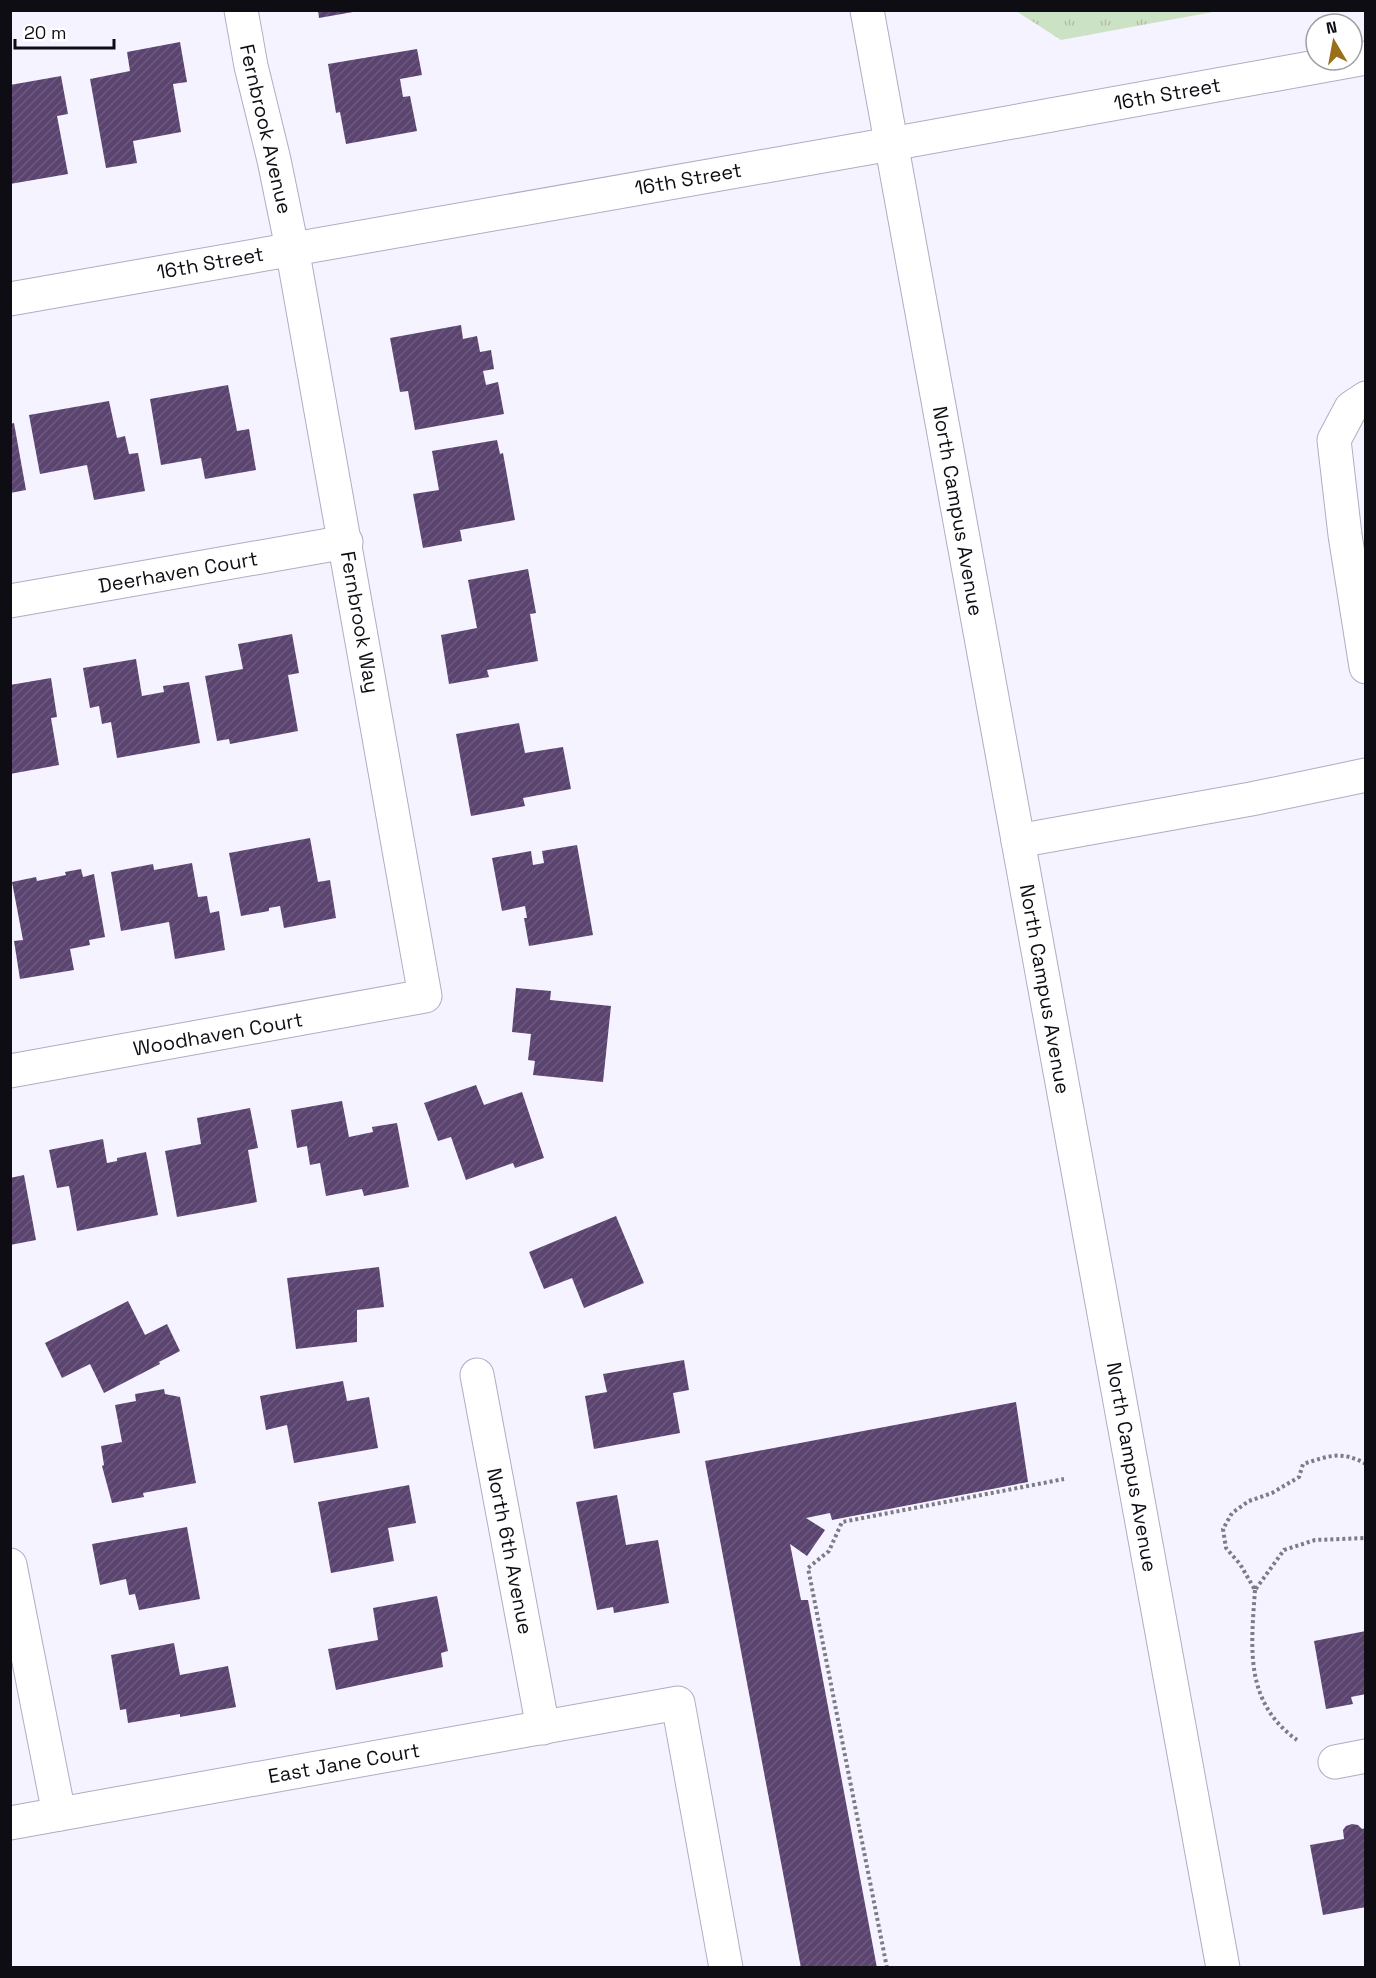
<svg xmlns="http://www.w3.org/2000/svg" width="1376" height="1978" font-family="'Space Grotesk',sans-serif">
	<defs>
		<pattern id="grass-tufts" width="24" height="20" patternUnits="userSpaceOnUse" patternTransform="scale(1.5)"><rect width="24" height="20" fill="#cce2c4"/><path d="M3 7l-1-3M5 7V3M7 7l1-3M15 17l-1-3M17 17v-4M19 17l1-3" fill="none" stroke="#aec1a8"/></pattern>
		<pattern id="building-hatch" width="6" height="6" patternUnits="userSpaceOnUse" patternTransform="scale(1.5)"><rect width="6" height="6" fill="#5b446f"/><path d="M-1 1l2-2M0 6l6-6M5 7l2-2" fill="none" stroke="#6d5b7e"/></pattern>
	</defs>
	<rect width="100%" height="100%" fill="#f5f3ff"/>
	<path fill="url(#grass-tufts)" d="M1016,11H1218L1061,40Z"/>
	<g fill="url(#building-hatch)">
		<path d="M318,10H353V12L319,18Z"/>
		<path d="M180,42L187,82L173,84L181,132L133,141L137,163L106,168L90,79L130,71L127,52Z"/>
		<path d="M417,49L422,75L400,79L403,97L410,96L417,131L346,144L340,112L336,113L328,64Z"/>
		<path d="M61,76L68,114L57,116L68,174L10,184V85Z"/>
		<path d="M461,325L463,339L477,336L480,352L491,350L494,369L483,371L486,385L498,382L504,414L415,430L408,391L400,392L390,338Z"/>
		<path d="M228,385L237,431L249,429L256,470L205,479L201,458L161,465L150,399Z"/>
		<path d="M109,401L117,438L125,436L129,454L138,453L145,491L94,500L87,465L40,474L29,415Z"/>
		<path d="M14,423L26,490L10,493V424Z"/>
		<path d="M497,440L500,454L503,453L515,520L460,530L462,541L423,548L413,494L439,490L432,451Z"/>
		<path d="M528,569L536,613L530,614L538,661L487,670L489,677L449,684L441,635L477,628L468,580Z"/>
		<path d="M292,634L299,673L288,675L298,731L230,744L229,739L217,741L205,676L243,669L238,644Z"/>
		<path d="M136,659L142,696L164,692L163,686L189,682L200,743L117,758L111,722L102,724L99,706L90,708L83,668Z"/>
		<path d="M51,678L57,717L51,718L59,765L10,774V685Z"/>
		<path d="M519,723L525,753L563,747L571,789L523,798L525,806L471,816L456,734Z"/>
		<path d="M310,838L318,882L330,880L336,918L284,928L280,906L269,908V911L241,916L229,853Z"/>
		<path d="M577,845L593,935L529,946L524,918H527L525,906L502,911L492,858L531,851L533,865L544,863L542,851Z"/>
		<path d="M192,863L198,897L207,896L210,913L219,911L225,950L175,959L169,922L121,931L111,872L153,864L154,870Z"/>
		<path d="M81,869L83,877L94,874L105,937L89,940L90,945L70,949L74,970L20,979L14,941L23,940L12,882L36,877L37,881L66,875L65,872Z"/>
		<path d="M516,988L551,991L550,1000L611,1006L603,1082L533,1075L535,1061L528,1060L531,1034L512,1032Z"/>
		<path d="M476,1085L484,1105L522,1092L544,1158L515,1168L513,1163L466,1180L451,1137L438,1141L424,1103Z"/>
		<path d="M342,1101L349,1137L373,1132L372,1127L397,1123L409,1187L364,1196L362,1189L326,1196L320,1163L310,1165L307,1146L297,1148L291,1110Z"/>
		<path d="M250,1108L258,1148L248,1150L257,1202L177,1217L165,1151L201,1144L197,1118Z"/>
		<path d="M103,1139L107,1163L117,1161V1158L146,1152L158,1215L77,1231L69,1186L57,1188L49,1150Z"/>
		<path d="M24,1175L36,1240L10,1245V1178Z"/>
		<path d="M616,1216L644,1283L584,1308L572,1278L544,1289L529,1252Z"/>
		<path d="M379,1267L384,1307L357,1310V1342L296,1349L287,1278Z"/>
		<path d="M128,1301L145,1335L167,1324L180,1351L159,1362L160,1364L104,1393L90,1364L62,1378L45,1343Z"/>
		<path d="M684,1360L689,1390L673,1393L680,1433L594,1449L585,1396L607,1392L603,1374Z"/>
		<path d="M343,1381L347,1401L369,1397L378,1448L294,1463L287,1425L266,1430L260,1396Z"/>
		<path d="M164,1389L165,1394L180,1397L196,1483L143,1493L144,1497L112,1503L102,1466L104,1465L101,1446L122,1442L115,1405L136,1401L135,1394Z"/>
		<path d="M1016,1402L1028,1482L832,1520L830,1513L806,1518L825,1530L807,1556L790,1544L801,1600H808L877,1968H801L705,1461Z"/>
		<path d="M409,1485L416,1523L388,1528L394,1561L331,1573L318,1502Z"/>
		<path d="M617,1495L626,1545L658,1540L669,1603L614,1613L613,1607L597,1610L576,1502Z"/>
		<path d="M187,1527L200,1599L139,1610L135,1594L129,1595L126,1579L100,1585L92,1544Z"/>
		<path d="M437,1596L448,1651L441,1653L443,1667L336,1690L328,1649L378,1640L373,1608Z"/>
		<path d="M1366,1631V1694L1351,1697L1353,1704L1326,1709L1314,1641Z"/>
		<path d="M174,1643L180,1675L228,1666L236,1707L180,1717V1714L128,1723L126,1709L120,1710L111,1655Z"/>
		<path d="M1352,1824L1358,1825L1362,1829L1366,1828V1907L1323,1915L1310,1845L1344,1839L1343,1830L1346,1826Z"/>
	</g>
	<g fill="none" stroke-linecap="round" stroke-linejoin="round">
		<g stroke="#b0adc1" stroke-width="35">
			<g id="minor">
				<path d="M1366,398L1351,408L1334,440L1345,535L1366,667"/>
				<path d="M10,601L346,542"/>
				<path d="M1018,841L1251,799L1366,775"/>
				<path d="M10,1071L425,996L292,248L274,160L251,66L241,10"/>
				<path d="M477,1375L543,1728"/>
				<path d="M10,1565L59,1814"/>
				<path d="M1335,1762L1366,1756"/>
				<path d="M10,1823L678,1703L726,1968"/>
			</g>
		</g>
		<g stroke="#b0adc1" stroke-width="35">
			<g id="major">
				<path d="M867,10L1223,1968"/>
				<path d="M10,299L891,144L1366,58"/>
			</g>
		</g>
		<g stroke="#7d7c85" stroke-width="4" stroke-dasharray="3 3" stroke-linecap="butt">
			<path d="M1366,1464C1341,1450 1329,1456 1303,1464L1299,1477L1272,1493L1249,1501L1232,1513L1223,1529L1226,1548L1240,1564L1255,1590L1284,1550L1315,1540L1366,1538"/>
			<path d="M1255,1590C1251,1648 1244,1702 1297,1740"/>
			<path d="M887,1968L808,1568L829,1551L842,1522L1064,1479"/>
		</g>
		<use href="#minor" stroke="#fff" stroke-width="33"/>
		<use href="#major" stroke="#fff" stroke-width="33"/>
	</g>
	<g text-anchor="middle" stroke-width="6" stroke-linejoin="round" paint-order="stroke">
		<g font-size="20" fill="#0e0d13" stroke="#fff">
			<text transform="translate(1167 94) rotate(-10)" y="7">16th Street</text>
			<text transform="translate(266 129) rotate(77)" y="7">Fernbrook Avenue</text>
			<text transform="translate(688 179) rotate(-10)" y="7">16th Street</text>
			<text transform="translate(210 263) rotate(-10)" y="7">16th Street</text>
			<text transform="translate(958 511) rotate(80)" y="7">North Campus Avenue</text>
			<text transform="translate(178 572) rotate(-10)" y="7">Deerhaven Court</text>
			<text transform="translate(360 622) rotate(80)" y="7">Fernbrook Way</text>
			<text transform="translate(1045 989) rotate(80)" y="7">North Campus Avenue</text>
			<text transform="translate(218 1034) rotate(-10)" y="7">Woodhaven Court</text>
			<text transform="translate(1132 1467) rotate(80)" y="7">North Campus Avenue</text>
			<text transform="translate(510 1551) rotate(79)" y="7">North 6th Avenue</text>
			<text transform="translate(344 1763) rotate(-10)" y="7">East Jane Court</text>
		</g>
	</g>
	<rect width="1376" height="1978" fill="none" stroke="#0e0d13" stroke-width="24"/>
	<g transform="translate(1334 42) rotate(350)"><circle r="28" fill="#ffffff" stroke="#9f9ea1" stroke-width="1.5"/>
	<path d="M0-4.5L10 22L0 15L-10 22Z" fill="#996f1c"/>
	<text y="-9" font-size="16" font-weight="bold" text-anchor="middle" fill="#0e0d13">N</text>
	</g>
	<path d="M15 39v9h99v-9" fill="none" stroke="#0e0d13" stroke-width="3"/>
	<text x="24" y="39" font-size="18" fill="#0e0d13" stroke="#ffffff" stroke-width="4.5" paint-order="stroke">20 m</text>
</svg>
